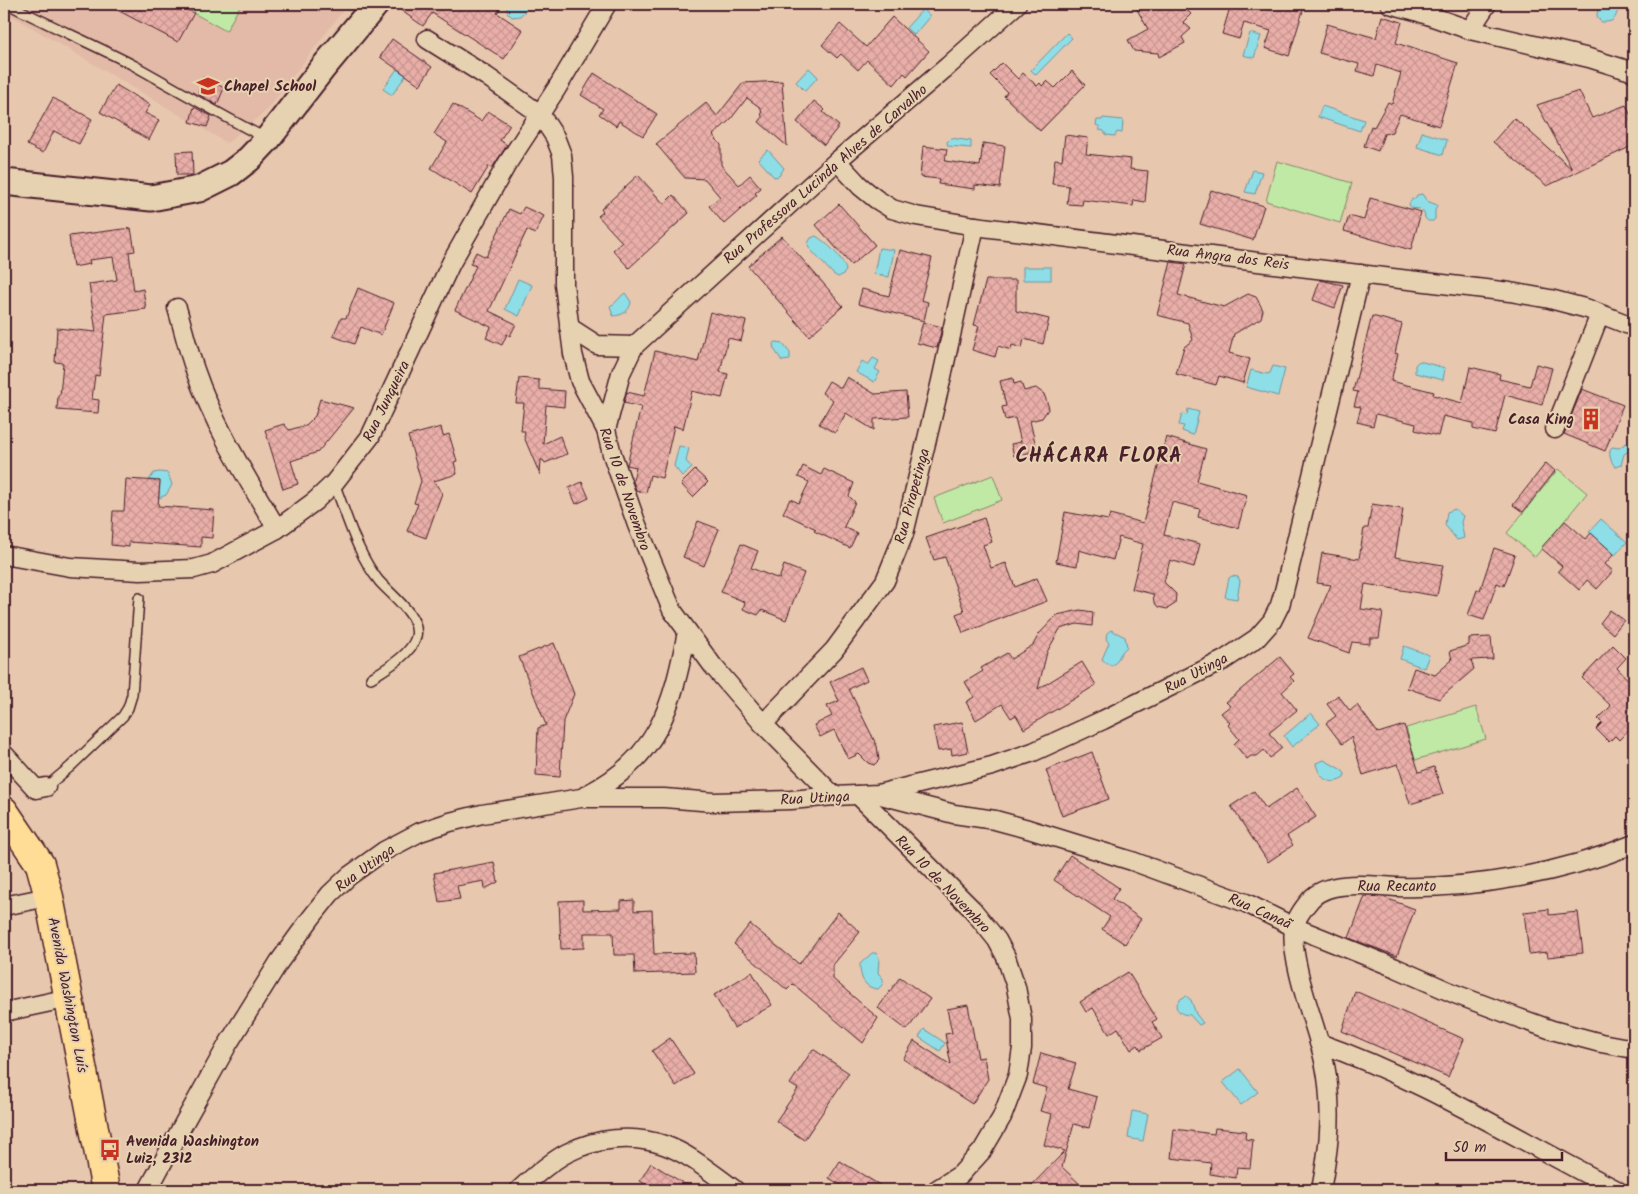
<svg xmlns="http://www.w3.org/2000/svg" width="1638" height="1194" font-family="Kalam,sans-serif">
	<defs>
		<pattern id="building-cross-hatch" width="8" height="8" patternUnits="userSpaceOnUse" patternTransform="scale(1.25)"><rect width="8" height="8" fill="#e9aea8"/><path d="M0 0l8 8M0 8l8-8" fill="none" stroke="#c99591"/></pattern>
	</defs>
	<rect width="100%" height="100%" fill="#e7c7ae"/>
	<filter id="ink" filterUnits="userSpaceOnUse"><feTurbulence type="fractalNoise" baseFrequency=".02" numOctaves="2"/><feDisplacementMap in="SourceGraphic" scale="10" xChannelSelector="R" yChannelSelector="G"/><feConvolveMatrix kernelMatrix="1 2 1 2 8 2 1 2 1" color-interpolation-filters="sRGB"/></filter>
	<g filter="url(#ink)">
		<path fill="#e2baa7" d="M4,4H348L267,110L227,143L4,11Z"/>
		<g fill="#c0e9a5" stroke="#858468">
			<path d="M177,4H241L226,31Z"/>
			<path d="M1277,161L1352,183L1340,223L1266,201Z"/>
			<path d="M1558,469L1587,493L1535,557L1507,533Z"/>
			<path d="M993,475L1002,500L943,523L934,498Z"/>
			<path d="M1476,707L1486,739L1415,760L1406,728Z"/>
		</g>
		<g fill="#8ddee7" stroke="#72929c">
			<path d="M507,4H526V10L520,16L512,17L507,12Z"/>
			<path d="M1613,4H1619C1616,15 1617,23 1602,22C1597,18 1596,16 1598,10Z"/>
			<path d="M923,9L930,16L914,35L906,28Z"/>
			<path d="M1067,33L1072,38L1036,75L1031,70Z"/>
			<path d="M1250,33L1261,36L1254,58L1243,55Z"/>
			<path d="M809,68L818,77L805,91L796,82Z"/>
			<path d="M397,69L406,75L392,95L383,89Z"/>
			<path d="M1322,106L1364,120L1360,131L1318,117Z"/>
			<path d="M1103,118L1123,120L1122,133L1117,132L1115,136L1106,135L1104,131L1099,130L1100,127L1096,125L1097,120H1102Z"/>
			<path d="M1422,132L1447,140L1443,155L1417,147Z"/>
			<path d="M951,138L971,141V148L948,146L947,142Z"/>
			<path d="M768,150L784,168L779,176L774,177L758,159Z"/>
			<path d="M1253,170L1262,172L1255,194L1245,192Z"/>
			<path d="M1422,194L1427,201L1437,205L1435,211V219L1433,221H1428L1425,218L1424,213L1420,209L1411,208L1409,204L1412,199H1415L1417,195Z"/>
			<path d="M816,236C827,243 844,258 846,271L842,275L838,277L833,274L809,248L808,243L811,238Z"/>
			<path d="M879,248L894,250L889,277L874,274Z"/>
			<rect x="1023" y="267" width="28" height="13"/>
			<path d="M518,279L532,285L519,316L505,309Z"/>
			<path d="M625,293L631,302C629,312 623,315 613,316L610,306C617,303 619,297 625,293Z"/>
			<path d="M776,342L782,343L790,353V360L782,361L774,349L773,344Z"/>
			<path d="M873,358L879,361L875,369L880,372L874,382L856,372L862,361L868,365Z"/>
			<path d="M1419,361L1445,368L1443,380L1415,373V365Z"/>
			<path d="M1273,366L1285,369L1278,396L1246,387L1251,370L1267,374L1270,373Z"/>
			<path d="M1188,409L1199,412L1193,435L1182,431L1184,426L1179,425L1182,414L1187,415Z"/>
			<path d="M1626,443L1631,446L1629,451L1624,454L1621,465L1615,467C1611,461 1607,453 1612,447L1619,448Z"/>
			<path d="M679,446L689,448L686,461L692,468L682,476L674,466Z"/>
			<path d="M159,472L168,473L172,485L166,495L159,498L160,481L149,480L154,473Z"/>
			<path d="M1455,509L1463,516L1461,522L1464,538L1457,540L1445,525L1447,512Z"/>
			<path d="M1601,519L1627,542L1615,555L1589,532Z"/>
			<path d="M1232,576L1238,577L1240,581L1237,599L1225,597L1229,578Z"/>
			<path d="M1111,630L1125,637L1127,647C1119,653 1118,662 1112,666L1106,663L1102,659L1109,643L1106,639L1107,633Z"/>
			<path d="M1404,646L1429,655L1424,668L1400,659Z"/>
			<path d="M1311,713L1320,724L1292,747L1284,736Z"/>
			<path d="M1324,760L1342,770L1345,774L1344,778C1331,786 1320,780 1316,764V763Z"/>
			<path d="M872,953H876L879,958L878,973C885,979 885,983 878,989C863,988 860,976 860,964Z"/>
			<path d="M1186,996L1191,1000L1196,1014L1203,1023L1199,1025L1190,1015C1182,1014 1180,1014 1176,1007C1178,1000 1180,999 1186,996Z"/>
			<path d="M924,1029L945,1043L940,1051L919,1037Z"/>
			<path d="M1240,1069L1258,1092L1241,1105L1223,1082Z"/>
			<path d="M1132,1111L1148,1114L1143,1141L1128,1138Z"/>
		</g>
		<g fill="url(#building-cross-hatch)" stroke="#4a1f2b">
			<path d="M106,4H177L194,13L178,42Z"/>
			<path d="M392,4H503L497,13L523,30L504,59L432,13L423,26Z"/>
			<path d="M1134,4H1180L1191,14L1183,22L1191,29L1182,37L1185,43L1159,57L1158,53L1134,51L1128,40L1148,29Z"/>
			<path d="M1231,4H1305L1289,56L1265,48L1271,31L1244,23L1239,39L1222,34Z"/>
			<path d="M1382,16L1402,22L1396,43L1458,63L1439,126L1400,114L1392,132L1384,134L1378,151L1364,146L1371,126L1374,127L1388,102L1392,104L1401,73L1377,65L1374,76L1357,71L1359,64L1319,53L1327,24L1376,38Z"/>
			<path d="M892,17L929,51L907,76L904,73L894,85L867,60L858,70L841,54L837,58L822,45L840,24L866,47Z"/>
			<path d="M392,39L432,67L420,85L380,57Z"/>
			<path d="M1002,63L1018,79L1023,73L1037,86L1040,83L1042,86L1047,81L1055,88L1072,71L1085,85L1040,131L1004,96L1007,92L990,75Z"/>
			<path d="M594,73L657,114L643,136L619,121L616,126L599,114L603,109L581,95Z"/>
			<path d="M203,77L224,88L217,105L198,94Z"/>
			<path d="M782,81L787,146L759,122L762,118L761,108L747,98L730,120L713,135L721,145V165L739,185L750,175L761,188L755,193L757,195L724,224L709,206L720,197L705,179L685,178L656,144L706,103L717,116L743,83Z"/>
			<path d="M116,85L150,105L145,113L159,120L149,140L100,112Z"/>
			<path d="M1579,91L1592,118L1626,105L1634,123V145L1547,186L1493,142L1514,118L1572,169L1537,105Z"/>
			<path d="M53,98L92,119L79,144L54,131L43,153L27,145Z"/>
			<path d="M814,101L825,110L823,112L839,126L824,145L797,122Z"/>
			<path d="M453,104L481,121L488,111L510,125L500,140L507,145L492,168L489,166L472,194L431,168L447,142L434,134Z"/>
			<path d="M194,107L211,116L207,127L190,122Z"/>
			<path d="M1065,135L1088,138L1086,154L1131,159L1130,169L1148,171L1145,202L1134,200L1133,206L1083,200L1082,205L1067,204L1069,186L1052,184L1055,159L1062,160Z"/>
			<path d="M983,143L1005,146L1000,188L975,185V189L938,184L939,179L920,177L923,146L947,149L945,161L980,166Z"/>
			<path d="M192,151L193,175H177L176,152Z"/>
			<path d="M638,175L664,204L673,195L689,213L629,268L613,250L622,242L598,216L603,212L601,209Z"/>
			<path d="M1211,190L1264,206L1253,240L1200,224Z"/>
			<path d="M1370,198L1421,212L1411,250L1344,231L1349,216L1364,220Z"/>
			<path d="M839,204L875,245L851,265L816,225Z"/>
			<path d="M524,207L544,216L535,234L527,230L489,311L516,324L510,336L507,334L502,345L486,338L491,327L455,310L476,266L470,264L476,252L486,257L509,209L520,214Z"/>
			<path d="M131,228L135,251L129,252L134,291L143,289L146,309L106,314L99,376L95,375L92,399L99,400L98,413L57,410L58,395H60L63,363L55,362L57,328L96,332L89,284L117,280L113,257L89,260L90,264L73,267L69,236Z"/>
			<path d="M782,236L843,306L809,336L748,266Z"/>
			<path d="M900,250L932,258L921,300L928,302L924,321L858,304L862,289L889,296Z"/>
			<path d="M1171,262L1186,264L1178,295L1224,307L1248,294L1256,297L1263,310L1261,318L1234,334L1229,353L1250,359L1243,383L1219,376L1216,385L1176,374L1184,347L1193,340L1188,323L1157,315Z"/>
			<path d="M986,280H1016V311L1049,319L1043,344L1024,339L1022,348L1012,345L1011,350L998,346L995,357L972,350L979,326L974,325Z"/>
			<path d="M1320,280L1343,285L1335,308L1313,300Z"/>
			<path d="M358,288L394,303L381,335L361,327L354,344L333,336L341,318H346Z"/>
			<path d="M710,312L746,321L741,341L728,338L720,372L728,374L722,398L692,391L683,429L674,426L662,478L650,475L646,493L636,490L633,481L636,467L627,465L641,407L624,403L627,392L644,396L655,351L698,362Z"/>
			<path d="M1372,316L1402,324L1395,353L1398,354L1391,381L1434,392L1433,395L1462,403L1470,367L1500,374L1499,379L1530,386L1536,364L1552,368L1542,405L1505,395L1495,434L1473,429V423L1443,416L1438,436L1415,430L1416,424L1376,414L1373,426L1357,422L1361,407L1354,406L1358,392L1353,391Z"/>
			<path d="M923,322L942,327L937,348L917,343Z"/>
			<path d="M847,377L875,394L906,392L908,417L874,419V430L846,413L835,433L819,424L833,400L822,393L829,381L841,388Z"/>
			<path d="M519,378L539,380V389L565,391L564,407L546,405L543,444L560,436L567,454L545,463L543,460H541L540,475L524,437L525,431H521L524,403H516Z"/>
			<path d="M1013,378L1014,384L1021,382L1024,391L1036,388L1044,394L1049,408L1042,418L1030,421L1037,451L1014,456L1011,444L1021,442L1015,418L1005,420L1002,407L1006,406L1000,381Z"/>
			<path d="M1582,389L1623,405L1605,451L1564,434Z"/>
			<path d="M320,399L354,408L318,452L291,461L298,484L283,489L265,430L284,424L289,430L306,425L315,416Z"/>
			<path d="M441,427L443,436L449,434L457,461L454,462L457,474L434,481L442,493L426,538L407,531L418,504L414,503L421,481L408,436Z"/>
			<path d="M1166,437L1206,449L1197,481L1247,495L1238,528L1198,517L1200,509L1172,502L1164,535L1200,544L1194,567L1170,560L1164,582L1176,594L1175,604L1167,609L1158,607L1154,602L1153,594L1132,589L1143,544L1119,537L1113,560L1079,550L1077,566L1056,562L1065,512L1108,520L1110,514L1143,523Z"/>
			<path d="M1546,463L1555,471L1523,512L1513,505Z"/>
			<path d="M803,466L821,475L824,469L854,483L849,496L855,502L844,527L857,533L850,548L814,531L816,529L783,513L790,499L799,503L809,482L798,477Z"/>
			<path d="M695,470L708,482L693,497L681,484Z"/>
			<path d="M126,479L160,481L158,506L214,510L212,538L201,537V547L129,542V547L111,545L113,511H124Z"/>
			<path d="M582,482L589,498L576,504L569,488Z"/>
			<path d="M1372,504L1403,509L1395,557L1443,565L1437,596L1365,584L1361,609L1383,612L1379,638H1370V644L1352,642L1349,653L1308,638L1331,585L1317,583L1322,553L1359,559L1364,528H1368Z"/>
			<path d="M984,518L992,542L983,545L991,568L1006,563L1015,587L1037,578L1047,601L963,633L956,614L964,611L945,557L934,560L926,538Z"/>
			<path d="M698,521L719,529L704,566L683,557Z"/>
			<path d="M1565,521L1586,539L1591,533L1614,554L1605,564L1613,571L1597,589L1587,580L1579,590L1558,571L1562,566L1541,548Z"/>
			<path d="M741,544L758,551L751,568L779,579L784,565L804,573L786,620L762,610L758,615L743,609L745,602L721,592Z"/>
			<path d="M1494,548L1515,555L1504,586L1497,583L1484,620L1468,615L1477,590H1480Z"/>
			<path d="M1080,610L1093,612L1092,626L1077,624L1060,629L1047,652L1038,689L1082,662L1096,685L1024,729L1016,715L1011,718L1002,704L976,720L966,702L974,697L965,682L983,671L981,668L1007,653L1011,659L1033,645L1039,634L1057,615Z"/>
			<path d="M1610,610L1624,620L1613,634L1600,623Z"/>
			<path d="M1491,637L1493,659L1471,660L1474,669L1439,699L1407,688L1414,668L1435,675L1452,660L1450,651L1469,645V638Z"/>
			<path d="M554,643L574,694L563,721L560,777L536,775L538,728L546,725L519,657Z"/>
			<path d="M1613,645L1626,658L1617,668L1634,686V724L1619,740L1615,736L1609,742L1596,729L1602,723L1598,719L1611,706L1582,678Z"/>
			<path d="M1280,657L1294,674L1290,677L1294,681L1282,692L1297,710L1269,733L1282,748L1270,758L1264,750L1257,756H1251L1247,759L1234,744L1239,739L1228,725L1230,723L1221,713L1230,706L1226,702Z"/>
			<path d="M861,667L867,680L849,689L877,746L879,760L874,765L868,763L859,754L848,759L834,730L820,737L814,725L832,716L827,706L839,701L830,682Z"/>
			<path d="M1338,695L1350,711L1357,705L1378,733L1404,725L1419,772L1434,767L1443,794L1410,804L1398,764L1363,775L1351,737L1342,744L1326,723L1336,716L1327,704Z"/>
			<path d="M962,722L968,752L952,755L951,749L938,751L933,727Z"/>
			<path d="M1092,752L1109,799L1062,816L1046,770Z"/>
			<path d="M1297,788L1316,817L1287,836L1293,845L1268,862L1231,806L1254,791L1266,809Z"/>
			<path d="M1070,855L1119,888L1112,899L1141,919L1125,944L1102,929L1110,917L1054,880Z"/>
			<path d="M494,862L498,882L485,889L484,881L457,886L460,899L439,902L434,873Z"/>
			<path d="M1365,896L1383,897L1415,909L1397,956L1349,938Z"/>
			<path d="M583,900V910L621,909V901L634,900V911L652,910L654,954L694,953L695,972L635,974L634,955H614L613,933H584V948L561,949L559,901Z"/>
			<path d="M1549,909V915L1578,912L1583,953L1548,957L1547,952L1529,954L1524,912Z"/>
			<path d="M838,912L860,932L833,965V979L878,1018L863,1043L793,984L787,990L734,944L750,924L799,964Z"/>
			<path d="M752,972L772,1005L734,1028L714,995Z"/>
			<path d="M1128,972L1157,1019L1152,1022L1162,1038L1141,1050L1138,1045L1131,1050L1118,1028L1109,1034L1093,1008L1086,1012L1080,1002Z"/>
			<path d="M900,977L930,999L907,1030L878,1008Z"/>
			<path d="M1355,991L1464,1039L1448,1077L1342,1031Z"/>
			<path d="M968,1005L978,1058L984,1057L988,1079L972,1104L903,1059L914,1041L951,1065L945,1034L952,1033L947,1009Z"/>
			<path d="M670,1038L694,1074L676,1086L652,1051Z"/>
			<path d="M813,1049L849,1073L804,1140L776,1121L798,1089L790,1084Z"/>
			<path d="M1041,1053L1076,1063L1068,1089L1097,1097L1089,1128L1074,1124L1062,1167L1086,1190H1027L1065,1151L1044,1145L1052,1114L1040,1111L1047,1088L1033,1084Z"/>
			<path d="M1215,1128L1246,1131L1245,1139L1253,1140L1250,1168L1237,1167L1236,1178L1210,1174L1211,1163L1171,1158L1174,1129L1214,1134Z"/>
			<path d="M840,1161L888,1190H849L829,1178Z"/>
			<path d="M651,1163L694,1190H655L640,1181Z"/>
		</g>
		<g fill="none" stroke-linecap="round" stroke-linejoin="round">
			<g stroke="#4a1f2b" stroke-width="12">
				<g id="lane">
					<path d="M8,4C50,26 93,44 135,66C178,90 221,115 265,138"/>
					<path d="M334,483C347,516 357,554 379,581C391,595 421,616 416,637C411,655 385,669 371,678"/>
					<path d="M46,787L70,767L123,716L128,708L132,695L139,598"/>
				</g>
			</g>
			<g stroke="#4a1f2b" stroke-width="21">
				<g id="street">
					<path d="M1390,4L1416,11L1470,30L1589,58L1634,72"/>
					<path d="M1470,30L1487,4"/>
					<path d="M427,39L486,76L540,114L555,137L562,155L564,177V284L573,354L580,381L606,430L612,454L637,525L672,610L713,666L763,724L834,796"/>
					<path d="M837,161L860,186L876,199L892,209L916,216L975,226L1266,263L1510,292L1550,299L1588,309L1634,327"/>
					<path d="M177,308C183,328 188,350 195,370C214,426 247,478 277,529"/>
					<path d="M569,327L597,345L634,346"/>
					<path d="M1555,429L1600,314"/>
					<path d="M606,430L621,373L634,346L837,161L948,66L1017,4"/>
					<path d="M4,555L70,567L140,571L194,569L212,564L277,529L315,501L334,483L370,437L451,263L507,164L557,88L607,4"/>
					<path d="M763,724L834,650L885,581L904,534L941,381L975,226"/>
					<path d="M4,754L36,789L46,787"/>
					<path d="M586,795C659,758 672,707 687,632"/>
					<path d="M858,795L972,909L997,940L1006,957L1016,987L1022,1019V1048L1018,1075L1002,1117L982,1151L960,1175L936,1190"/>
					<path d="M881,795L954,814L995,820L1028,829L1132,861L1246,903L1294,927L1396,968L1455,994L1516,1017L1552,1030L1601,1043L1634,1049"/>
					<path d="M4,906L33,900"/>
					<path d="M4,1012L60,1000"/>
					<path d="M1319,1043C1424,1080 1518,1140 1617,1190"/>
					<path d="M148,1190L185,1121L228,1044L279,962L311,918L330,894L349,876L384,851L420,832L450,822L482,814L581,798H664L714,802L791,800L834,796L878,794L992,766L1033,752L1103,720L1224,660L1257,638L1272,621L1280,605L1284,591L1361,274"/>
					<path d="M519,1190C533,1177 550,1162 567,1153C596,1138 633,1134 664,1145C690,1154 713,1174 735,1190"/>
					<path d="M1321,1190C1328,1153 1332,1123 1328,1085C1324,1045 1306,1008 1298,969C1295,956 1292,941 1294,928C1296,917 1305,906 1311,899C1329,879 1374,886 1398,887C1475,889 1563,873 1634,844"/>
				</g>
			</g>
			<g stroke="#4a1f2b" stroke-width="29">
				<path id="secondary" d="M4,182L151,198L199,189L231,173L249,159L267,140L322,69L376,4"/>
			</g>
			<g stroke="#4a1f2b" stroke-width="31">
				<path id="primary" d="M4,811L40,864L49,897L106,1190"/>
			</g>
			<use href="#lane" stroke="#e6d2b1" stroke-width="9"/>
			<use href="#street" stroke="#e6d2b1" stroke-width="18"/>
			<use href="#secondary" stroke="#e6d2b1" stroke-width="25"/>
			<use href="#primary" stroke="#ffdd96" stroke-width="28"/>
		</g>
	</g>
	<defs>
		<g id="school-bare" transform="scale(1.725)"><path d="M0-5L7-2L0 1L-7-2ZM-4 1L0 2.5L4 1V4Q0 6-4 4Z" fill="#c8321e" stroke="#e6d2b1" stroke-width="2.5" paint-order="stroke"/></g>
		<g id="building-bare" transform="scale(1.725)"><path d="M-4-6H4V6H1V3H-1V6H-4ZM-2.5-4.3h1.7v1.8h-1.7ZM.8-4.3h1.7v1.8H.8ZM-2.5-1h1.7V.8h-1.7ZM.8-1h1.7V.8H.8Z" fill="#c8321e" stroke="#e6d2b1" stroke-width="2.5" paint-order="stroke"/></g>
		<g id="bus-bare" transform="scale(1.725)"><path d="M-5-6H5V4H4V6H2V4H-2V6H-4V4H-5ZM-3.5-4V0h7V-4ZM-3.5 1.2v1.5H-2V1.2ZM2 1.2v1.5H3.5V1.2Z" fill="#c8321e" stroke="#e6d2b1" stroke-width="2.5" paint-order="stroke"/></g>
	</defs>
	<g fill-rule="evenodd">
		<use href="#school-bare" x="208" y="86"/>
		<use href="#building-bare" x="1591" y="419"/>
		<use href="#bus-bare" x="110" y="1150"/>
	</g>
	<g text-anchor="middle" stroke-width="4" stroke-linejoin="round" paint-order="stroke">
		<g font-size="15" font-weight="bold" fill="#4a1f2b" stroke="#e6d2b1" text-anchor="start">
			<text x="224" y="91">Chapel School</text>
			<text x="1574" y="424" text-anchor="end">Casa King</text>
			<text x="126" y="1146">Avenida Washington<tspan x="126" dy="17">Luiz, 2312</tspan></text>
		</g>
		<g font-size="15" fill="#4a1f2b" stroke="#e6d2b1">
			<text transform="translate(825 174) rotate(-41)" y="5">Rua Professora Lucinda Alves de Carvalho</text>
			<text transform="translate(1228 257) rotate(7)" y="5">Rua Angra dos Reis</text>
			<text transform="translate(386 401) rotate(-64)" y="5">Rua Junqueira</text>
			<text transform="translate(625 489) rotate(71)" y="5">Rua 10 de Novembro</text>
			<text transform="translate(912 496) rotate(-75)" y="5">Rua Pirapetinga</text>
			<text transform="translate(1196 673) rotate(-28)" y="5">Rua Utinga</text>
			<text transform="translate(815 798) rotate(-3)" y="5">Rua Utinga</text>
			<text transform="translate(365 868) rotate(-36)" y="5">Rua Utinga</text>
			<text transform="translate(943 884) rotate(46)" y="5">Rua 10 de Novembro</text>
			<text x="1397" y="891">Rua Recanto</text>
			<text transform="translate(1260 911) rotate(24)" y="5">Rua Canaã</text>
			<text transform="translate(68 995) rotate(79)" y="5">Avenida Washington Luís</text>
		</g>
		<g font-size="20" font-weight="bold" letter-spacing="1" fill="#4a1f2b" stroke="#e6d2b1">
			<text x="1099" y="462">CHÁCARA FLORA</text>
		</g>
	</g>
	<rect width="1638" height="1194" fill="none" stroke="#e6d2b1" stroke-width="20"/>
	<rect x="10" y="10" width="1618" height="1174" fill="none" stroke="#4a1f2b" stroke-width="2" filter="url(#ink)"/>
	<path d="M1446 1152v8h116v-8" fill="none" stroke="#4a1f2b" stroke-width="2.5"/>
	<text x="1453" y="1152" font-size="15" fill="#4a1f2b" stroke="#e6d2b1" stroke-width="4" paint-order="stroke">50 m</text>
</svg>
